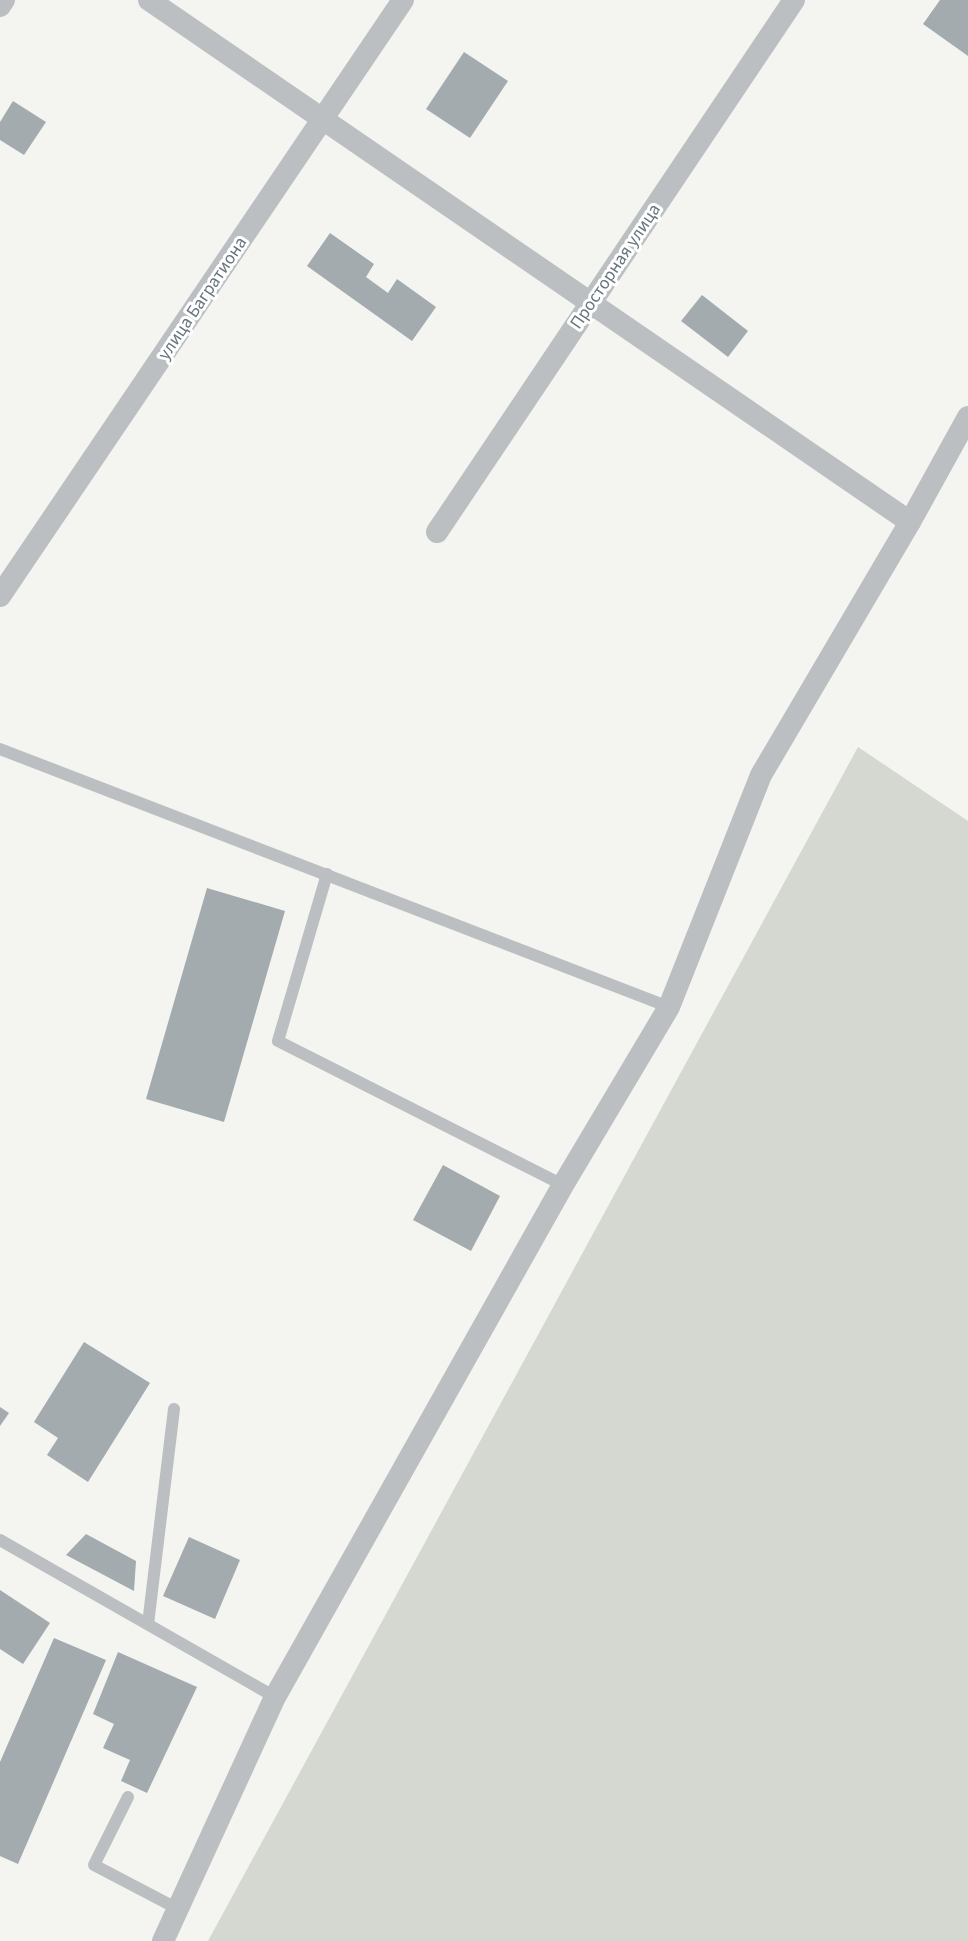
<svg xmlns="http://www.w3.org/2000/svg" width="968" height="1941" font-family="'Source Sans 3',sans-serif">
	<rect width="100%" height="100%" fill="#f4f4f1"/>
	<path fill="#d4d8d0" d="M858,747L968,821V1941H208Z"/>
	<g fill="#a3abaf">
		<path d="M940,0H968V56L923,24Z"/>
		<path d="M464,52L508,81L470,138L426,109Z"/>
		<path d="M13,101L46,122L24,155L0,140V122Z"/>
		<path d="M330,233L374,264L366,277L388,293L397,279L436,307L412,341L307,266Z"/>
		<path d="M702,295L748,331L728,357L681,321Z"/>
		<path d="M207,888L285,911L224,1122L146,1099Z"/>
		<path d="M443,1165L500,1196L471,1251L413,1220Z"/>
		<path d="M84,1342L150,1383L88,1482L47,1455L58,1438L34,1422Z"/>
		<path d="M0,1407L9,1413L0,1426Z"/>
		<path d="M86,1534L136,1561L134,1591L66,1555Z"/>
		<path d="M189,1537L240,1560L215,1619L163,1596Z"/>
		<path d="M0,1590L50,1623L23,1664L0,1649Z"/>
		<path d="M54,1638L106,1660L18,1864L0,1856V1762Z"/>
		<path d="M118,1652L197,1687L147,1793L121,1781L130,1760L103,1748L114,1724L93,1714Z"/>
	</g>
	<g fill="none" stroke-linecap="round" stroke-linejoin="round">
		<g stroke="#bbbfc2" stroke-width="12">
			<path d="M0,749L669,1007"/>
			<path d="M327,874L278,1041L563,1185"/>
			<path d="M0,1540L275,1697"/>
			<path d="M148,1624L174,1409"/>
			<path d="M128,1797L94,1865L178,1909"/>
		</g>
		<g stroke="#bbbfc2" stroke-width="22">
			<path d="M149,0L910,522"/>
			<path d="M0,6L4,0"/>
			<path d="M437,532L794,0"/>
			<path d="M0,596L403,0"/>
			<path d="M163,1941L275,1697L563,1185L669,1007L761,775L910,522L968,417"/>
		</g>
	</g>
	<g text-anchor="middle" stroke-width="6" stroke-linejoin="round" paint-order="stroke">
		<g font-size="18" fill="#66767e" stroke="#fff">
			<text transform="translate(615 266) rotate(-56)" y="6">Просторная улица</text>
			<text transform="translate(202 298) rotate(-56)" y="6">улица Багратиона</text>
		</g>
	</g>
</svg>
